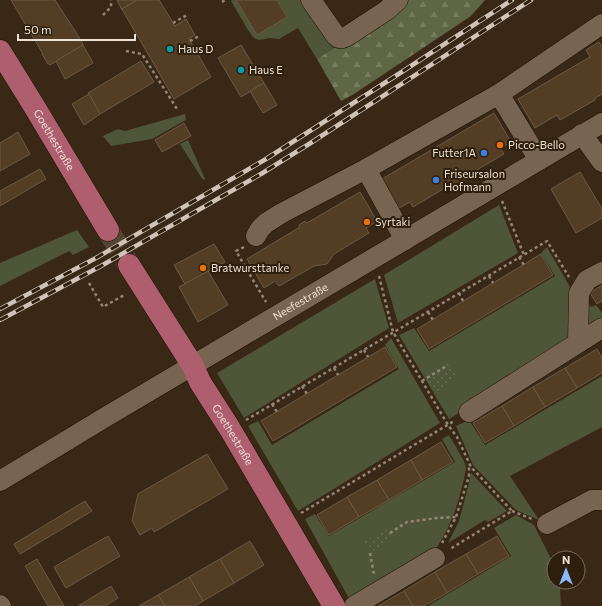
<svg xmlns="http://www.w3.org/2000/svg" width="602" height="606" font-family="Commissioner,sans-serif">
	<defs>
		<pattern id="forest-firs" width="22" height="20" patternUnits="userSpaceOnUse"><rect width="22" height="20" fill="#5e6645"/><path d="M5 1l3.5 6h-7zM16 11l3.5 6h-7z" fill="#757c5f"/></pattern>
		<pattern id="park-dots" width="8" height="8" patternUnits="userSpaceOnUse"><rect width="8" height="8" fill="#4f5637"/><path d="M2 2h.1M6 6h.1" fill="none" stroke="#686e53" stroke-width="1.8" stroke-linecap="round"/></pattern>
	</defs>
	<rect width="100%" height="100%" fill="#392816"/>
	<g fill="#4f5637">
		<path d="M232,0H236L257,35L287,17L277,0H306L338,45L317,59L298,28L279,39L270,38L259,40L256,39L253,37L248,30L231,1Z"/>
		<path d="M185,114L186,120L152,139L111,146L103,136L118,129L125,131Z"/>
		<path d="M188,140L205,179L203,180L180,144Z"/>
		<path d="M499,205L518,253L398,323L384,275Z"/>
		<path d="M77,230L89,247L73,255L69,251L0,286V263Z"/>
		<path d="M547,247L574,294V341L449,419L399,335L414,328L429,351L555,276L541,253Z"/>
		<path d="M375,279L389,328L244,418L217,373Z"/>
		<path d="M584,295L591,307L596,305L602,313V324L583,334Z"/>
		<path d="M391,338L440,423L298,511L248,426L258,421L272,445L399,369L385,345Z"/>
		<path d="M602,376V427L510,476L539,520L516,510L473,465L456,426L469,420L485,445Z"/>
		<path d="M449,435L464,461L466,468C461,496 453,523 437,547L351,602L305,519L315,514L329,536L455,462L442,439Z"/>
		<path d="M471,473L507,511L488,522L485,520L448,543L459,521L468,487Z"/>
		<path d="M516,515L534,525L551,559L554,569V582H559L560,588L561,606H428L511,556L494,528Z"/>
	</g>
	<path fill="url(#forest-firs)" d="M407,0H485L471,16L354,94L341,101L317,59Z"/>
	<g fill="url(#park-dots)">
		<path d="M450,366L458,379L436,394L428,380Z"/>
		<path d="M386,529L394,538L370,553L363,542Z"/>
	</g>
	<g fill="#533d24" stroke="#6c5a46">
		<path d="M11,0H55L77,34L83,44V45L50,65L49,64H48L42,54H43Z"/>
		<path d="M117,0H137L122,10Z"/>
		<path d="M137,0H159L175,26L186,19L195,35L189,39L211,77L174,99L122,9Z"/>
		<path d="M236,0H277L287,17L257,35Z"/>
		<path d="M599,42L602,47V94L595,98V100L560,120L557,115L535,128L518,99L590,57L586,50Z"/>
		<path d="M83,45L93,63L65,79L56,61Z"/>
		<path d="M241,45L264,83L241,97L218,58Z"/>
		<path d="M141,61L154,82L100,114L88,93Z"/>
		<path d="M264,83L277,105L263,113L250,91Z"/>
		<path d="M89,94L100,114L84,125L72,104Z"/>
		<path d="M494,113L511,142L500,148L504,154L468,175L461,185L448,186L413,207L410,202L399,208L382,179Z"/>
		<path d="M184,123L191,136L162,152L155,140Z"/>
		<path d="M18,132L30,154L0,171V143Z"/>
		<path d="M40,169L46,179L0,206V191Z"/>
		<path d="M580,172L602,209V218L576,233L551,189Z"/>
		<path d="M360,192L377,221L366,228L369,233L334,254L327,264L314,266L279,286L275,281L264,288L247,259L300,227L299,225L305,221L307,223Z"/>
		<path d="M214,244L225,262L185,284L174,265Z"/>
		<path d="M541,254L553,275L429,349L417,329Z"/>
		<path d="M208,271L228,305L198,322L179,287Z"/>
		<path d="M602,285V301L597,304L590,293Z"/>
		<path d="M385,347L397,367L273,441L261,421Z"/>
		<path d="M597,349L602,358V373L577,388L565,368Z"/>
		<path d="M565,368L577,388L545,407L533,387Z"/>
		<path d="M533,387L545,407L514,426L502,406Z"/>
		<path d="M502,406L514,426L485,443L473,423Z"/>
		<path d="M441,442L453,462L422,480L411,460Z"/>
		<path d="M207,454L228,489L154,532L152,528L140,535L132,521L138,494Z"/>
		<path d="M411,460L422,480L389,500L377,480Z"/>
		<path d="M377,480L389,500L359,517L347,497Z"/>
		<path d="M347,497L359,517L329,535L317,515Z"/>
		<path d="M85,501L92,511L20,554L14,544Z"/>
		<path d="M108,536L120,556L66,588L54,567Z"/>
		<path d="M497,536L509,556L478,574L466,554Z"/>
		<path d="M250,541L264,565L234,583L220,559Z"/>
		<path d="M466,554L478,574L447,593L435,572Z"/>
		<path d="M37,559L64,606H48L25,566Z"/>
		<path d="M220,559L234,583L203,601L189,577Z"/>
		<path d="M435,572L447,593L424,606H413L404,591Z"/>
		<path d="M189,577L203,601L195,606H165L158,595Z"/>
		<path d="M111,586L118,598L105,606H78Z"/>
		<path d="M404,591L413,606H378Z"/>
		<path d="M158,595L165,606H139Z"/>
	</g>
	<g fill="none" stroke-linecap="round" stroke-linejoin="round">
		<path stroke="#544433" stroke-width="22" stroke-dasharray="22 11" stroke-linecap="butt" d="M108,230L129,265"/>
		<g stroke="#1f1101" stroke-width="21">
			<g id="minor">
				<path d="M311,0L336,36C340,40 344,38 349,35L387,10L398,0"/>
				<path d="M499,94L602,24"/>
				<path d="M582,134L602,162"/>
				<path d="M256,236L260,229L266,223L282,213L366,169"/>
				<path d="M405,240L366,169L499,94L539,160"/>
				<path d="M578,343L602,328"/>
				<path d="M469,412L578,343L579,293L587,280L602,272"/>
				<path id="s1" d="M0,481L104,418L602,123"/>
				<path d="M547,524L592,500H602"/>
				<path d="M0,605L1,606"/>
				<path d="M354,606L435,558"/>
			</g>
		</g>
		<g stroke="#1f1101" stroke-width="23">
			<g id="major">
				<path id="s2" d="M0,51L34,106L108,230"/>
				<path id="s3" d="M129,265L193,366L200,382L230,429L334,606"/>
			</g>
		</g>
		<g stroke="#948677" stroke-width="2.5" stroke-dasharray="3 3" stroke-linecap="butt">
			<path d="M222,2L225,0"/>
			<path d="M103,15L111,7V0"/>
			<path d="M173,23L187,15"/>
			<path d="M190,41L199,36"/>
			<path d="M126,51L142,54L177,109"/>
			<path d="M502,201L524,255"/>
			<path d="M244,247L236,251L266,302"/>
			<path d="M519,257L524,265"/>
			<path d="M379,276L393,332L448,425L457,437L471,467L512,511L450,549"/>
			<path d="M489,276L493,283"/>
			<path d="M89,283L103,307L126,294"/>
			<path d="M459,293L463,301"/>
			<path d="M428,312L433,320"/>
			<path d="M364,350L368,357"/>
			<path d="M334,368L338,375"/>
			<path d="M422,381L448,365"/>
			<path d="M302,386L307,394"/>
			<path d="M272,404L277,412"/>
			<path d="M246,420L547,241L569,277"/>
			<path d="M512,511L532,519"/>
			<path d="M301,513L454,421"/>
			<path d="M390,533L407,522L437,518L456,517"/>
			<path d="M442,543L456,517L469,476V466"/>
			<path d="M370,553L374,574"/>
		</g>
		<use href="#minor" stroke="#786551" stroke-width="20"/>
		<use href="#major" stroke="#ae5e6d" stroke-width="22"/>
		<g stroke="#cfc4b7" stroke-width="4.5">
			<g id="rail">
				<path d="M0,309L96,258L266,159L394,77L512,0"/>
				<path d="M0,320L101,266L261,174L309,144L531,0"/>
			</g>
		</g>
		<use href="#rail" stroke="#2e1f0c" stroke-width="3" stroke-dasharray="9" stroke-linecap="butt"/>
	</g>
	<g fill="#0f9aa8" stroke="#2e1f0c" stroke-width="1.5">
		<circle cx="170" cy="49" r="4"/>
		<circle cx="241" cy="70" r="4"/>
	</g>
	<g fill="#e8710a" stroke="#2e1f0c" stroke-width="1.5">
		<circle cx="500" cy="145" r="4"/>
		<circle cx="367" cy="222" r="4"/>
		<circle cx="203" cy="268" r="4"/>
	</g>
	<g fill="#3f7fe0" stroke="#2e1f0c" stroke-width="1.5">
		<circle cx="484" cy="153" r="4"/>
		<circle cx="436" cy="180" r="4"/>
	</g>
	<g text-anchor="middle" stroke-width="4" stroke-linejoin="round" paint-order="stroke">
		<g font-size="11" fill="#ece2d6" stroke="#2e1f0c" text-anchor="start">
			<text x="178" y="53">Haus D</text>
			<text x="249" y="74">Haus E</text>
			<text x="508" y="149">Picco-Bello</text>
			<text x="476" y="157" text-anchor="end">Futter1A</text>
			<text x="444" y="178">Friseursalon<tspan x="444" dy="13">Hofmann</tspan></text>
			<text x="375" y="226">Syrtaki</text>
			<text x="211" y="272">Bratwursttanke</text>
		</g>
		<g font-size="11" fill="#ece2d6" stroke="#2e1f0c">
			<text dy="4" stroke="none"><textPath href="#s2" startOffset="104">Goethestraße</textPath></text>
			<text dy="4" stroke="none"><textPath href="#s1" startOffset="350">Neefestraße</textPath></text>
			<text dy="4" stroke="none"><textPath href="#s3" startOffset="199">Goethestraße</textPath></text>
		</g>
	</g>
	<g transform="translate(566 570)"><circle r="19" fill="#2e1f0c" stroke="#7a6d5d"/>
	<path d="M0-3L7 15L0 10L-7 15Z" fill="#8db9fc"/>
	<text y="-6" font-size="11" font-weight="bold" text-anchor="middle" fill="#ece2d6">N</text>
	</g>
	<path d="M18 34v6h117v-6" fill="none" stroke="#ece2d6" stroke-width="2"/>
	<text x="24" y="34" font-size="12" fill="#ece2d6" stroke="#2e1f0c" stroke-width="3" paint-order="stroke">50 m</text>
</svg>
